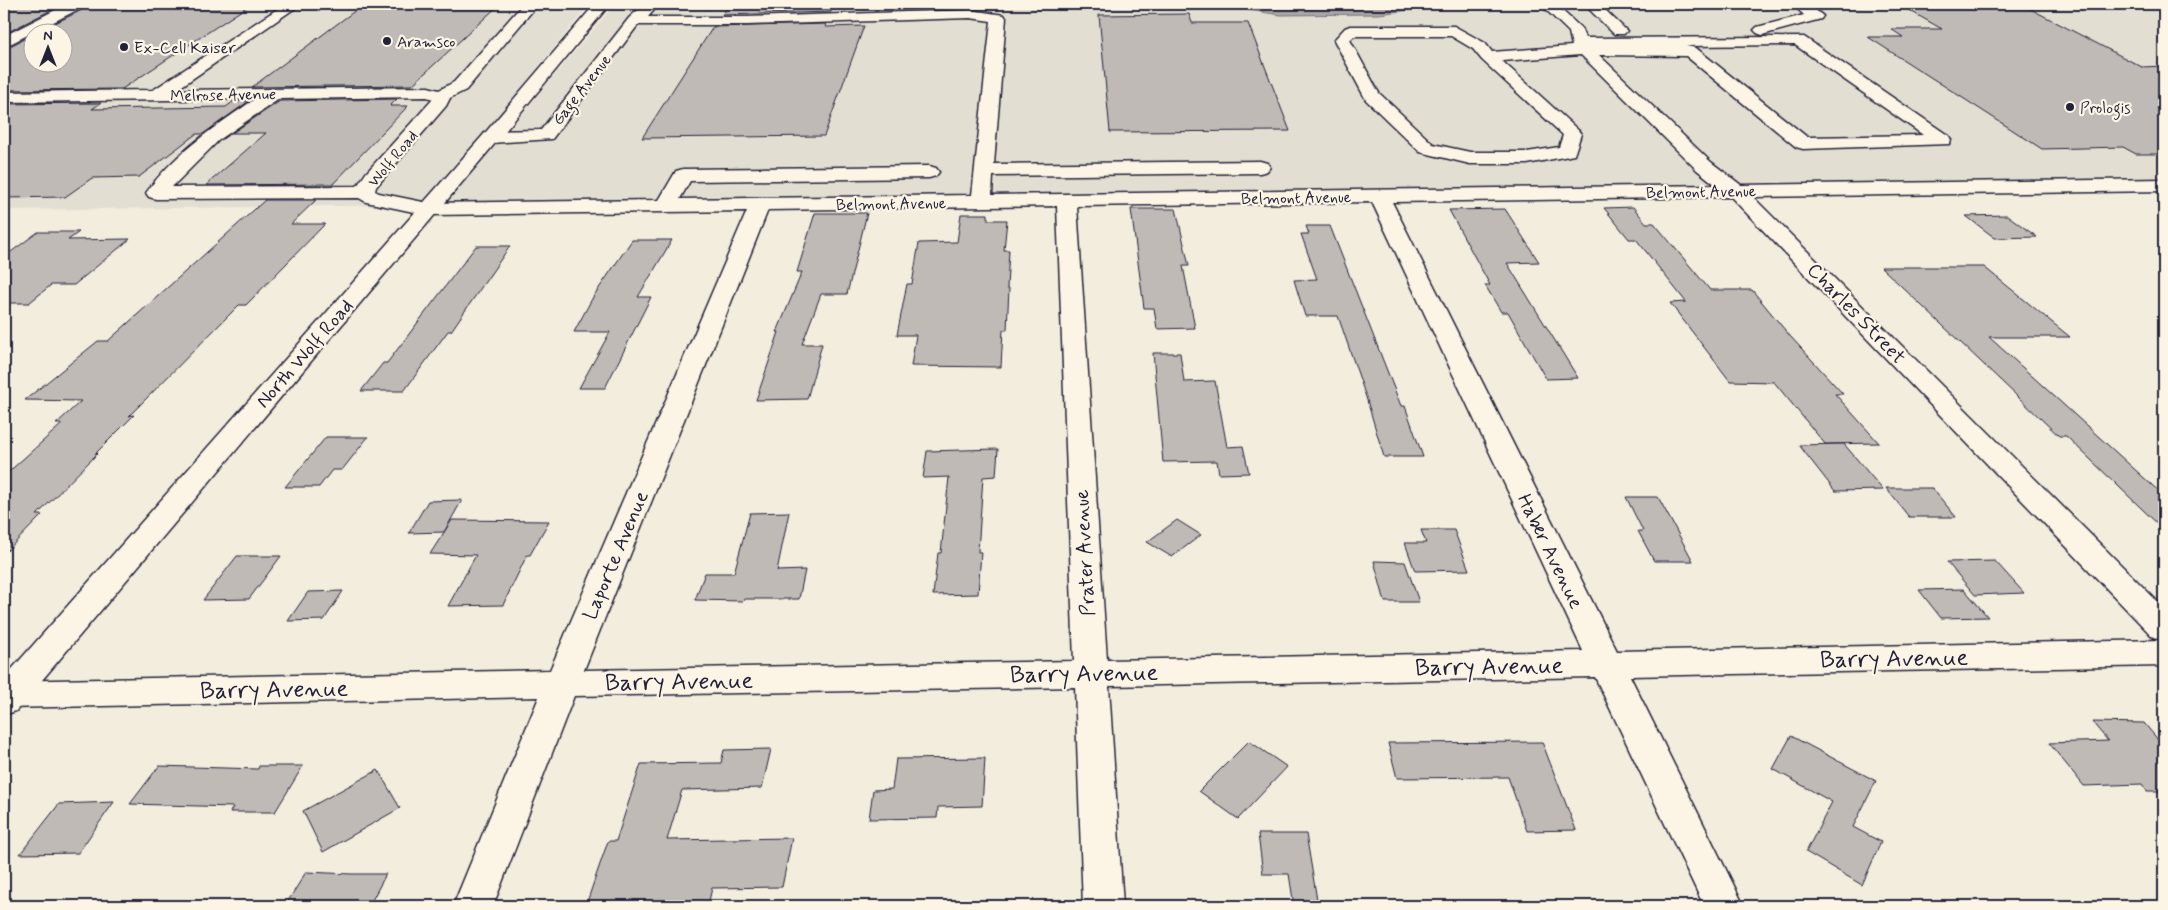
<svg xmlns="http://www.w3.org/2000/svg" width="2168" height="910" font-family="Mynerve,sans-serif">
	<rect width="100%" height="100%" fill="#f3edde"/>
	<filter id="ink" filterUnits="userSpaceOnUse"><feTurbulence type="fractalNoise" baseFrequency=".02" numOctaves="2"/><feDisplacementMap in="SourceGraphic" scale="10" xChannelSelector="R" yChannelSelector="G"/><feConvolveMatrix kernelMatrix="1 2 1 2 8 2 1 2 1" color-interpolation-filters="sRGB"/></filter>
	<g filter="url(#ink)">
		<g fill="#e3ded2" fill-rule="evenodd">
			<path d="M4,4H590L426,205L4,210ZM32,32H62V62H32Z"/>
			<path d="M615,4H2164V179L444,205Z"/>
		</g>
		<path fill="#aca7a6" stroke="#75727b" d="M1209,4H1489V5L1424,8L1379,14L1281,15Z"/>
		<g fill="#bfbab6" stroke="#22223b">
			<path d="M99,4H251L122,89L4,90V49L32,35V62H62V32H37L84,9L87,5Z"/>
			<path d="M364,4H500L412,85L252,87Z"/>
			<path d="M729,4H835L831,12L722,15Z"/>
			<path d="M1898,4H2021L2142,67L2164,66V154H2136L2123,147L2042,149L1868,37H1903L1891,29H1942Z"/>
			<path d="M4,5H61L4,34Z"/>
			<path d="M1189,14L1192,23H1248L1290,131L1110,132L1099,15Z"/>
			<path d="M826,24L825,27L864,26L824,136L642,138L713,27Z"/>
			<path d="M397,99L390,106H408L333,184L206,185L266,133H232L280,101Z"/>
			<path d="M234,101H249L203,134H196L139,177L92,178L65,197L4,198V104L101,103L92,109L226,107Z"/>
			<path d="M265,200H316L291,224H325L246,305H239L129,416L134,415L95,454L98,453L37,515H42L4,554V476L62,424H56L81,401L25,400L98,341H108Z"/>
			<path d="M1633,207L1646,223H1654L1710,290H1752L1790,336L1843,394H1835L1879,443L1825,444L1774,382L1730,381L1670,303L1686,302L1636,239H1629L1604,208Z"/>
			<path d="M1131,209H1176L1189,266H1183L1195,328L1157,329L1154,308H1144Z"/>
			<path d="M1505,209L1539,262L1507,263L1578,378L1546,379L1508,312H1501L1485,285H1490L1449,210Z"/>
			<path d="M815,213H867L847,294H821L802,344H822L807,399L756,400L779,332H777L802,272H797Z"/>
			<path d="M961,214H988V220H1007L1004,250H1009L1007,288H1009L1007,330H1003L1001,367L911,366L916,335H897L907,284H912L919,243L957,242Z"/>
			<path d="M2007,215L2037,237L1995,238L1966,216Z"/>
			<path d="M1306,226H1330L1401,406H1405L1423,457H1384L1366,397L1338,316H1305L1294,280L1317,279L1301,234H1309Z"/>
			<path d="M38,232H79L68,240L130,239L74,285H51L29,303H4V257Z"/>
			<path d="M632,240H672L638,297H651L605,388H579L610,332H574L593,297Z"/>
			<path d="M476,246H510L451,331H448L404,391H361L383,363H387Z"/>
			<path d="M1881,267H1984L2070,337H1989L2164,496V530L2066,436H2059Z"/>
			<path d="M1153,353H1180L1184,382L1215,381L1227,447L1243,446L1249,473L1219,474L1217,461L1163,462Z"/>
			<path d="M326,437H368L342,470H332L319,487H285Z"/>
			<path d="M1844,444L1883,490L1835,491L1799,445Z"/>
			<path d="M998,449L996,476L983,477L978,552H981L978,594L933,595L938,553H941L949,477L923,478L927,451Z"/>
			<path d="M1886,488H1932L1956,517H1909Z"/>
			<path d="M1626,497H1658L1693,561H1654L1638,531H1643Z"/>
			<path d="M462,500L444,532L409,533L428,501Z"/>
			<path d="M789,512L777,571L805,570L799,599H744L743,601L695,600L705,573H734L750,513Z"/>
			<path d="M452,520L549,521L530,555H527L503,605L448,606L476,555L430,554Z"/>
			<path d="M1177,520L1201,535L1172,557L1147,542Z"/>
			<path d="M1421,530H1454L1469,570L1415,571L1405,543H1426Z"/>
			<path d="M237,556H281L249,599L203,600Z"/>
			<path d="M1374,561L1405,562L1419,602H1385Z"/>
			<path d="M1995,561L2024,593L1975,595L1947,562Z"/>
			<path d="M1964,589L1988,617L1941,618L1919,590Z"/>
			<path d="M343,591L324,620L288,621L308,592Z"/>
			<path d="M2092,722L2144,723L2164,747V791H2147L2142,784L2084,786L2049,743L2108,741Z"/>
			<path d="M1791,736L1876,781L1853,827L1881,842L1862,885L1806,852L1832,802L1773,769Z"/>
			<path d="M1249,741L1287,767L1238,819L1199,791Z"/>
			<path d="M1542,742L1576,830L1527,831L1508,777L1397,778L1388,743Z"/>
			<path d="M771,749L762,788L682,790L667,840L792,838L782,887L712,888L709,901L587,902L608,841H616L641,764L721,763L724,750Z"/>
			<path d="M985,758L982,806L938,807L937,818L869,819L873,790L892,789L896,759Z"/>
			<path d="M159,766L258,769L259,766H303L275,812H230L233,807L130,804Z"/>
			<path d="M378,770L400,808L323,852L303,811Z"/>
			<path d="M114,802L78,853L20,854L59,804Z"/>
			<path d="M1258,834H1306L1318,906H1294L1289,874H1263Z"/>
			<path d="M306,872L351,874H386L369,906H285Z"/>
		</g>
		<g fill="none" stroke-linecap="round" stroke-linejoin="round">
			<g stroke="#22223b" stroke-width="3">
				<g id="minor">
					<path d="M67,4H85L83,7L4,47V36Z"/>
					<path d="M285,4H301L176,90L428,87L439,90L454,82L523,4H538L466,90L450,98L446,106L376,187L375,191L379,193L428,203L659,200L676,171L683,169L929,166L936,168L939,172L936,176L929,178L690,181L680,199L972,195L991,21L970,18L747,25H638L552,139L491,143L485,141L482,137L485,133L491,131L541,130L629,18C636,12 642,4 652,7L654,10L648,17H747L970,10L1004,15L1006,18L994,164L1260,161L1267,163L1270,167L1267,171L1260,173L993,176L992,195L1716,185L1697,170L1581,55L1502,61L1578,130L1581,134L1574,155L1527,164H1470L1420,152L1366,100L1334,40L1345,28L1350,26H1454L1485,43L1492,52L1572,46L1569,32L1540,4H1555L1581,28L1585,38L1804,37L1949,136L1951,140L1949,144L1803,149L1796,147L1686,56L1599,55L1711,162L1741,185L2164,179V191L1753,197L2164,608V640L2153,637L1731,197L1392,202L1617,651L2164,640V666L1630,676L1744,906H1704L1595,677L1109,686L1123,906H1083L1075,687L574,696L493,906H453L539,697L4,708V681L550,670L747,211L428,215L366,202L359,198L156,199L149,197L146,193C174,153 216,126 255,99L4,102V92L153,90ZM1354,36H1451L1473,49L1482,60L1563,135L1559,147L1527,152H1470L1433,144L1379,93L1350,40ZM1795,45L1923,135L1807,137L1696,48L1686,46ZM427,97L433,99L366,173L357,186L172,187L219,140L279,99ZM1372,202L1583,651L1107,660L1077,206ZM1057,206L1074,661L584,670L768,210Z"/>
					<path d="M1584,4H1599L1627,31L1624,34H1614Z"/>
					<path d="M1792,4H1808L1823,16L1821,19L1762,35L1757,33L1754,30L1757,27L1804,15Z"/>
				</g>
			</g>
			<g stroke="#22223b" stroke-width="3">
				<path id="major" d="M595,4H610L497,141L16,711L4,715V678L485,133Z"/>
			</g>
			<use href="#minor" fill="#fcf5e5" fill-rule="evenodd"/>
			<use href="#major" fill="#fcf5e5" fill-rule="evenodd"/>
		</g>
	</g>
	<g fill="#22223b" stroke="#fcf5e5" stroke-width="2">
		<circle cx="387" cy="41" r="5"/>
		<circle cx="124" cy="47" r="5"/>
		<circle cx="2070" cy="107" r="5"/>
	</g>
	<g text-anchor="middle" stroke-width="4.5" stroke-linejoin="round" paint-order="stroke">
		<g font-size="16" fill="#22223b" stroke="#fcf5e5" text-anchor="start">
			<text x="397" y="47">Aramsco</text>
			<text x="134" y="53">Ex-Cell Kaiser</text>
			<text x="2080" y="113">Prologis</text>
		</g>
		<g font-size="16" fill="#22223b" stroke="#fcf5e5">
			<text transform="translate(581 89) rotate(-52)" y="6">Gage Avenue</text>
			<text transform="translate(223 94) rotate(-1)" y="6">Melrose Avenue</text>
			<text transform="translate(392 158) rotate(-50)" y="6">Wolf Road</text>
			<text transform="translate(1701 191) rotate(-1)" y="6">Belmont Avenue</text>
			<text transform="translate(1296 197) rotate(-1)" y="6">Belmont Avenue</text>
			<text transform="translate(891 203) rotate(-1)" y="6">Belmont Avenue</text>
		</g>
		<g font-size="20" fill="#22223b" stroke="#fcf5e5">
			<text transform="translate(1857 313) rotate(46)" y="7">Charles Street</text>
			<text transform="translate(304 353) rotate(-49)" y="7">North Wolf Road</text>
			<text transform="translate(1551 551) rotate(64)" y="7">Haber Avenue</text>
			<text transform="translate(1084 553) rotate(-93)" y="7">Prater Avenue</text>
			<text transform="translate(615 555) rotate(-67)" y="7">Laporte Avenue</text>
		</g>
		<g font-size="24" fill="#22223b" stroke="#fcf5e5">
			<text transform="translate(1894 658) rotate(-1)" y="8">Barry Avenue</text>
			<text transform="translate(1489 666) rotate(-1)" y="8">Barry Avenue</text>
			<text transform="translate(1084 673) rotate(-1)" y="8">Barry Avenue</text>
			<text transform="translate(679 681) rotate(-1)" y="8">Barry Avenue</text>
			<text transform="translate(274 689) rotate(-1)" y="8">Barry Avenue</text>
		</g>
	</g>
	<rect width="2168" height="910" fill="none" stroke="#fcf5e5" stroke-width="20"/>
	<rect x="10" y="10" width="2148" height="890" fill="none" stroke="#22223b" stroke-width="2" filter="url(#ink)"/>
	<g transform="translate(48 48)"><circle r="24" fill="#fcf5e5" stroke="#a5a1a1"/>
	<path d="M0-4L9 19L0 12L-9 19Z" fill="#22223b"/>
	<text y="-8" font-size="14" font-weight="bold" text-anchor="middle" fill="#22223b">N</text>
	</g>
</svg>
